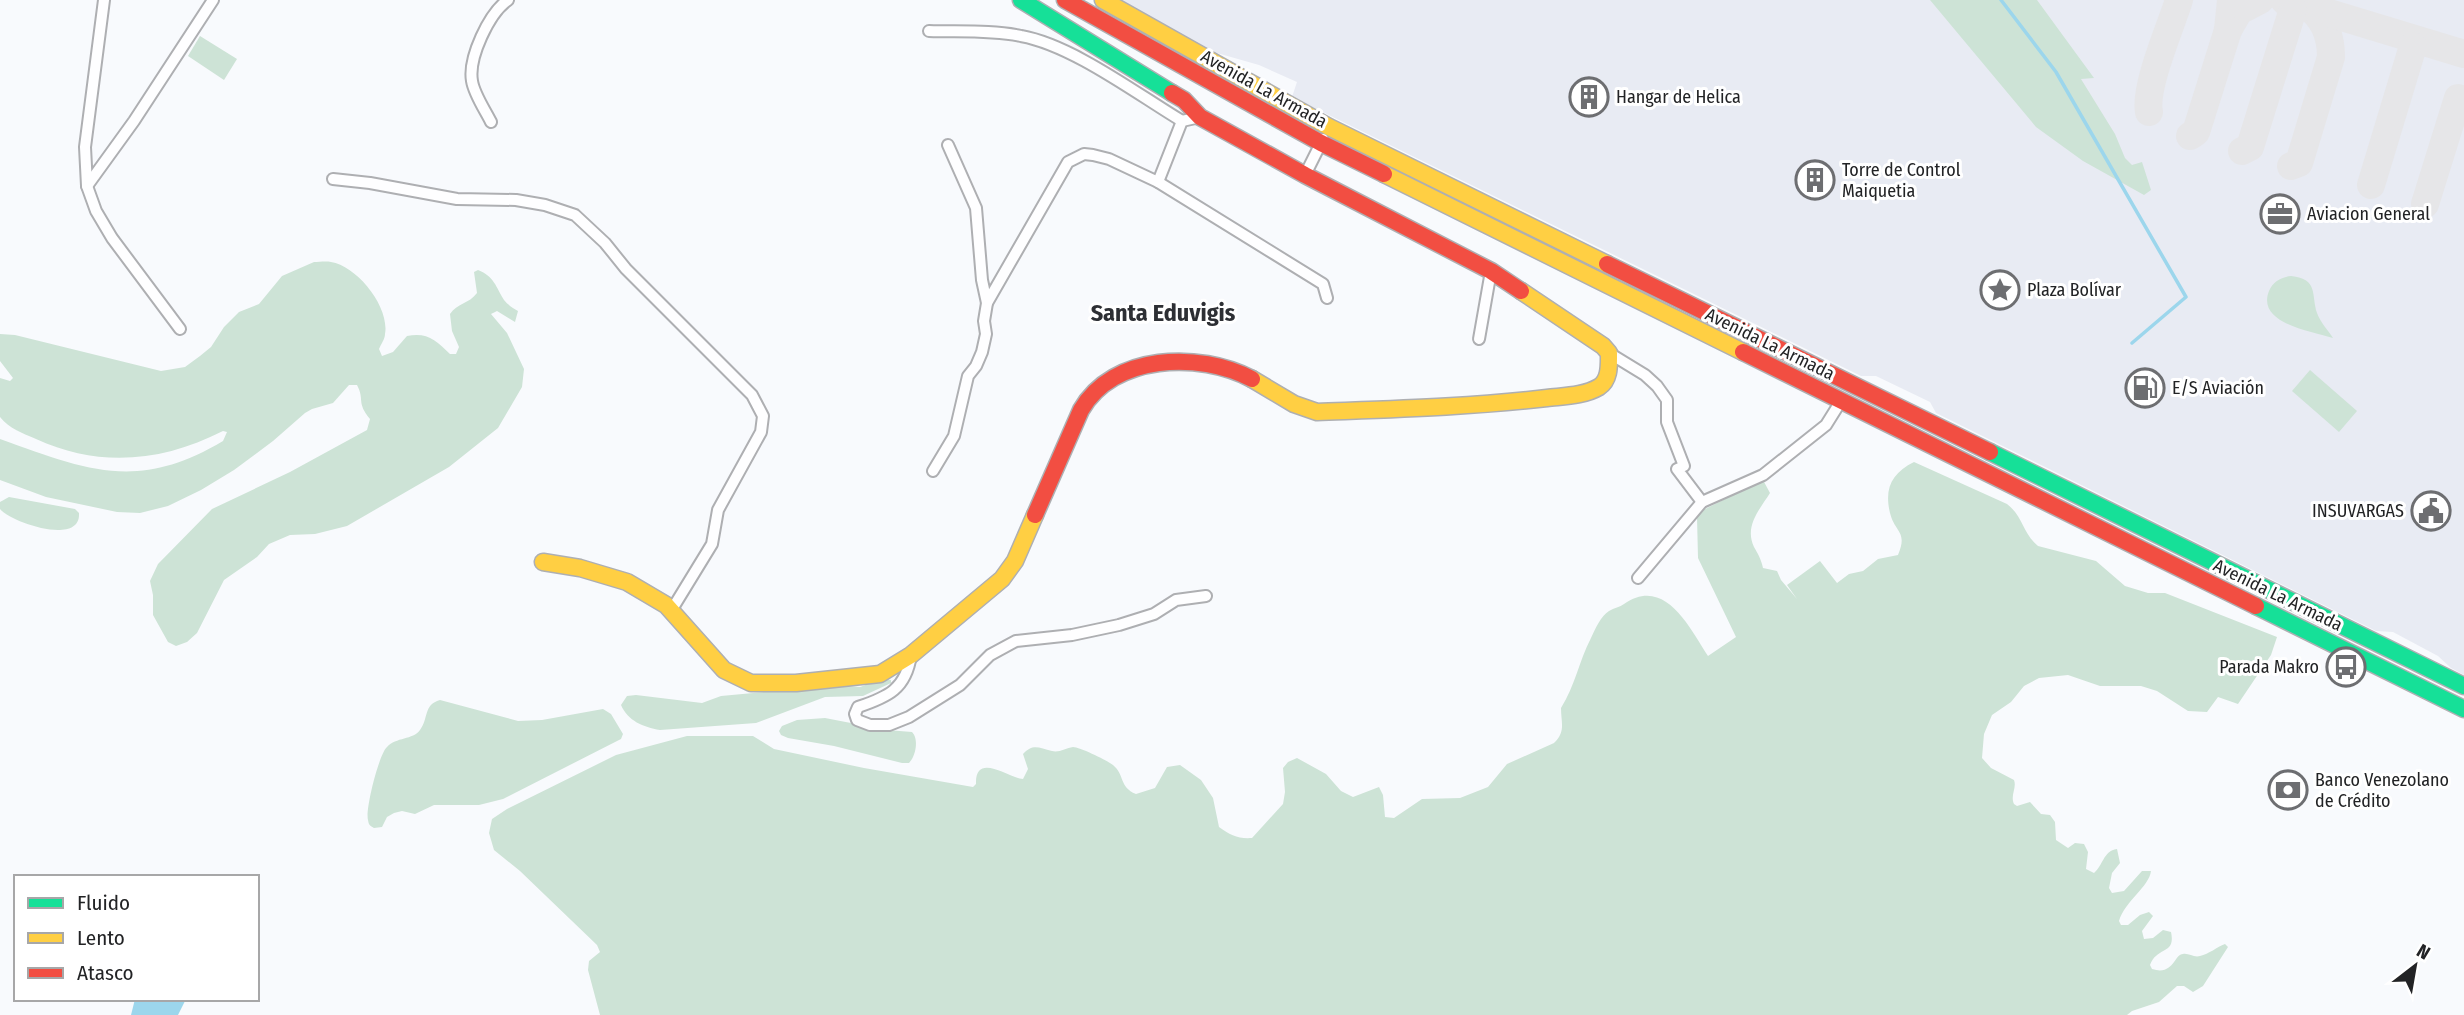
<svg xmlns="http://www.w3.org/2000/svg" width="2464" height="1015" font-family="'Fira Sans Condensed',sans-serif">
	<rect width="100%" height="100%" fill="#f8fafd"/>
	<path fill="#e8ebf3" d="M1121,0H2464V675L2451,668L2438,656L2393,632L2376,631L1936,413L1930,402L1876,376H1861L1292,97L1297,82L1259,65L1217,53Z"/>
	<g fill="#cde3d6">
		<path d="M1930,0H2037L2094,78L2081,79L2115,134L2125,158L2132,165L2142,162L2151,190L2144,195L2083,161L2036,127Z"/>
		<path d="M200,36L237,59L224,80L188,56Z"/>
		<path d="M314,262C319,262 326,261 331,262C357,266 390,307 385,334C385,339 381,344 379,349L382,356L393,352L407,336C427,332 436,340 450,354H456L459,347L452,331L450,314C457,303 469,304 477,293L474,272L478,270C494,276 496,287 504,300C508,305 513,308 518,311L515,322L497,311L491,314L507,333L524,369L522,387L498,428L449,467L347,526L315,534L290,535L269,544L257,557L224,580L197,633L187,642L176,646L168,642L153,615V595L150,581L158,564L212,509L290,472L367,430L370,419C356,402 365,400 357,385H349L333,403L312,409L305,413L273,441L234,470L201,490L168,506L140,513L117,512L46,497L0,480V439C86,470 138,492 223,441L227,432L223,431C162,462 99,468 36,439C22,433 10,429 0,417V378L10,381L13,378L0,361V334L15,335L161,371L185,367L200,356L211,347L224,327L239,312L259,304L282,276Z"/>
		<path d="M2291,276C2319,279 2311,295 2317,313C2320,322 2328,330 2333,338C2312,331 2256,324 2269,291C2273,281 2282,277 2291,276Z"/>
		<path d="M2310,370L2357,411L2339,432L2292,391Z"/>
		<path d="M1914,462L2007,504C2023,516 2023,534 2038,546L2096,561L2125,586L2148,593H2165L2277,637L2271,655L2238,704L2218,697L2207,712L2188,711L2157,691L2141,686H2100L2068,675L2039,678L2024,686L2011,702L1992,715L1984,734L1982,758L1991,768L2014,780C2017,788 2010,795 2014,804L2017,806L2030,802L2041,814L2050,815L2055,822L2056,840L2068,848L2075,843L2084,844L2088,852L2086,869L2094,873C2103,866 2103,851 2117,849L2120,863L2112,873L2109,888L2112,893L2124,891L2142,871H2151C2149,887 2125,901 2119,921L2121,925H2128L2140,915L2149,912L2153,916L2142,931L2144,939L2153,938L2163,930L2171,932C2176,955 2157,946 2150,965L2152,969C2174,976 2174,954 2183,954C2189,953 2194,958 2200,956C2209,954 2217,947 2225,944L2228,947L2203,986L2193,992L2184,986H2177L2159,1002L2132,1011L2127,1015H600L588,970L589,961L600,952L597,945L520,871L494,850L489,833L492,819L507,809L616,755L687,736H753L774,749L864,768L973,787L976,784C975,751 1009,778 1023,779L1028,769L1023,754C1033,743 1039,748 1052,751C1059,753 1066,748 1073,747C1080,747 1108,761 1113,765C1125,775 1119,787 1136,794L1155,788L1167,767L1180,765L1201,780L1213,798L1219,827C1230,835 1238,839 1252,838L1283,804L1285,792L1283,768L1288,762L1297,758L1326,774L1341,791L1353,797L1379,787L1383,795L1385,817L1394,818L1422,799L1460,798L1488,787L1507,764L1554,743C1566,731 1561,723 1561,708C1575,686 1579,661 1591,638C1595,629 1601,616 1609,611C1614,608 1620,607 1624,604C1665,576 1689,627 1708,656L1736,637L1698,558L1697,517L1705,509L1763,480L1770,493C1760,509 1744,526 1754,547C1758,554 1761,559 1763,568L1777,571L1781,580L1797,599L1787,585L1820,561L1837,583L1849,574L1863,571L1878,559L1898,555C1908,531 1895,533 1890,513C1884,488 1892,473 1914,462Z"/>
		<path d="M9,497L75,509L79,513C81,546 12,523 0,509V502Z"/>
		<path d="M883,679L891,680V683L863,696L825,697L756,723L660,730C643,727 628,721 621,705L627,696L636,695L702,703L721,696L837,685L860,687Z"/>
		<path d="M440,700L518,721L542,720L603,709L611,714L623,734L621,739L503,799L479,805H434L415,814L402,811L394,813L387,817L382,827L374,828C369,825 369,825 368,820C365,810 379,754 387,747C396,737 413,740 420,730C429,718 423,705 440,700Z"/>
		<path d="M825,718L887,730L912,732C919,739 916,756 909,763H902L834,746L788,738L781,735L779,731L782,726L797,720Z"/>
	</g>
	<path fill="#9cd6ec" d="M135,999H186L178,1015H131Z"/>
	<g fill="none" stroke-linecap="round" stroke-linejoin="round">
		<path stroke="#9cd6ec" stroke-width="3.5" d="M2001,0L2056,72L2186,297L2132,343"/>
		<g stroke="#e6e6e8" stroke-width="28">
			<path d="M2231,0L2228,30L2239,11L2260,0"/>
			<path d="M2284,0L2293,9L2305,5C2324,17 2331,35 2331,57L2299,163L2291,166"/>
			<path d="M2306,6L2464,54"/>
			<path d="M2149,112C2144,87 2171,26 2179,0"/>
			<path d="M2190,136L2196,132L2228,30"/>
			<path d="M2242,151L2250,147L2293,9"/>
			<path d="M2371,185L2413,46"/>
			<path d="M2425,204L2458,98"/>
		</g>
		<g stroke="#aeafb2" stroke-width="14">
			<g id="street">
				<path d="M104,0L85,147L87,186L96,211L112,238L180,329"/>
				<path d="M929,31C959,32 992,30 1021,36C1072,45 1137,94 1182,121"/>
				<path d="M491,122C485,110 474,94 472,81C468,58 489,13 508,0"/>
				<path d="M948,145L976,208L982,280L987,303"/>
				<path d="M1305,175L1323,139"/>
				<path d="M333,179L370,183L457,199L516,200L545,205L575,215L605,243L626,269L752,395L763,416L761,432L718,510L712,544L671,611"/>
				<path d="M1158,182L1182,121L1200,117"/>
				<path d="M87,186L134,121L213,0"/>
				<path d="M1479,339L1491,271"/>
				<path d="M1609,353L1645,375L1657,386L1667,400V422L1684,466L1677,469L1702,502"/>
				<path d="M933,471L954,436L968,376L976,366L982,352L986,334L984,321L987,303L1068,162L1084,154L1093,155L1109,159L1158,182L1323,284L1327,298"/>
				<path d="M1638,578L1702,502L1763,475L1826,425L1841,401"/>
				<path d="M911,655C906,689 888,697 858,707L855,714L857,720L870,725H889L909,717L960,685L990,655L1016,641L1072,635L1119,625L1154,614L1176,600L1206,596"/>
			</g>
		</g>
		<g stroke="#aeafb2" stroke-width="19">
			<g id="fast">
				<path d="M1021,0L1172,93"/>
				<path d="M1990,452L2464,686"/>
				<path d="M2256,606L2464,709"/>
			</g>
		</g>
		<g stroke="#aeafb2" stroke-width="19">
			<g id="slow">
				<path d="M1103,0L1329,127L1607,264"/>
				<path d="M1384,174L1743,352"/>
				<path d="M1252,379L1294,404L1317,412C1394,409 1470,407 1547,398C1563,396 1584,396 1599,387C1610,380 1609,365 1609,353L1603,346L1521,291"/>
				<path d="M543,562L580,568L627,582L666,605L724,670L751,683H796L880,674L911,655L1002,579L1015,561L1035,515"/>
			</g>
		</g>
		<g stroke="#aeafb2" stroke-width="19">
			<g id="jam">
				<path d="M1065,0L1321,143L1384,174"/>
				<path d="M1172,93L1184,100L1200,117L1305,175L1491,271L1521,291"/>
				<path d="M1607,264L1990,452"/>
				<path d="M1743,352L2256,606"/>
				<path d="M1035,515L1081,410C1113,354 1199,351 1252,379"/>
			</g>
		</g>
		<use href="#street" stroke="#fefeff" stroke-width="10"/>
		<use href="#fast" stroke="#16e098" stroke-width="16"/>
		<use href="#slow" stroke="#ffcf43" stroke-width="16"/>
		<use href="#jam" stroke="#f24e42" stroke-width="16"/>
	</g>
	<defs>
		<g id="building-ring" transform="scale(2.0125)"><circle r="9.5" fill="#fff" stroke="#6d6e71" stroke-width="1.5"/><path d="M-4-6H4V6H1V3H-1V6H-4ZM-2.5-4.3h1.7v1.8h-1.7ZM.8-4.3h1.7v1.8H.8ZM-2.5-1h1.7V.8h-1.7ZM.8-1h1.7V.8H.8Z" fill="#6d6e71"/></g>
		<g id="office-ring" transform="scale(2.0125)"><circle r="9.5" fill="#fff" stroke="#6d6e71" stroke-width="1.5"/><path d="M-6-3h4V-5.5h4V-3h4V5H-6ZM-1-4.5V-3h2v-1.5ZM-6 0V1H6V0Z" fill="#6d6e71"/></g>
		<g id="sight-ring" transform="scale(2.0125)"><circle r="9.5" fill="#fff" stroke="#6d6e71" stroke-width="1.5"/><path d="M0-6L1.8-2.2L6-1.7L2.9 1.2L3.7 5.4L0 3.3L-3.7 5.4L-2.9 1.2L-6-1.7L-1.8-2.2Z" fill="#6d6e71"/></g>
		<g id="fuel-ring" transform="scale(2.0125)"><circle r="9.5" fill="#fff" stroke="#6d6e71" stroke-width="1.5"/><path d="M-5.5-6h7V0h2V4h1.3V-2.5L3-4.5l.8-.8L6-3V5H2.5V1h-1V6h-7ZM-4.2-4.7v3.2H.2V-4.7Z" fill="#6d6e71"/></g>
		<g id="civic-ring" transform="scale(2.0125)"><circle r="9.5" fill="#fff" stroke="#6d6e71" stroke-width="1.5"/><path d="M-.6-6.5H3V-4.5H.6V-3L4-1V1h2V6H-6V1h2V-1L-.6-3ZM-1.2 2.5V6h2.4V2.5Z" fill="#6d6e71"/></g>
		<g id="bus-ring" transform="scale(2.0125)"><circle r="9.5" fill="#fff" stroke="#6d6e71" stroke-width="1.5"/><path d="M-5-6H5V4H4V6H2V4H-2V6H-4V4H-5ZM-3.5-4V0h7V-4ZM-3.5 1.2v1.5H-2V1.2ZM2 1.2v1.5H3.5V1.2Z" fill="#6d6e71"/></g>
		<g id="bank-ring" transform="scale(2.0125)"><circle r="9.5" fill="#fff" stroke="#6d6e71" stroke-width="1.5"/><path d="M-6-4H6V4H-6ZM0-2.3a2.3 2.3 0 1 0 0 4.6a2.3 2.3 0 1 0 0-4.6Z" fill="#6d6e71"/></g>
	</defs>
	<g fill-rule="evenodd">
		<use href="#building-ring" x="1589" y="97"/>
		<use href="#building-ring" x="1815" y="180"/>
		<use href="#office-ring" x="2280" y="214"/>
		<use href="#sight-ring" x="2000" y="290"/>
		<use href="#fuel-ring" x="2145" y="388"/>
		<use href="#civic-ring" x="2431" y="511"/>
		<use href="#bus-ring" x="2346" y="667"/>
		<use href="#bank-ring" x="2288" y="790"/>
	</g>
	<g text-anchor="middle" stroke-width="6" stroke-linejoin="round" paint-order="stroke">
		<g font-size="18" fill="#222325" stroke="#fff">
			<text transform="translate(1264 89) rotate(29)" y="6">Avenida La Armada</text>
			<text transform="translate(1770 344) rotate(26)" y="6">Avenida La Armada</text>
			<text transform="translate(2278 595) rotate(26)" y="6">Avenida La Armada</text>
		</g>
		<g font-size="18" fill="#222325" stroke="#fff" text-anchor="start">
			<text x="1616" y="103">Hangar de Helica</text>
			<text x="1842" y="176">Torre de Control<tspan x="1842" dy="21">Maiquetia</tspan></text>
			<text x="2307" y="220">Aviacion General</text>
			<text x="2027" y="296">Plaza Bolívar</text>
			<text x="2172" y="394">E/S Aviación</text>
			<text x="2404" y="517" text-anchor="end">INSUVARGAS</text>
			<text x="2319" y="673" text-anchor="end">Parada Makro</text>
			<text x="2315" y="786">Banco Venezolano<tspan x="2315" dy="21">de Crédito</tspan></text>
		</g>
		<g font-size="24" font-weight="bold" fill="#2d2f34" stroke="#fff">
			<text x="1163" y="321">Santa Eduvigis</text>
		</g>
	</g>
	<rect x="14" y="875" width="245" height="126" fill="#ffffff" stroke="#a7a7a8" stroke-width="2"/>
	<rect x="28" y="898" width="35" height="10" fill="#16e098" stroke="#a7a7a8" stroke-width="2"/>
	<text x="77" y="910" font-size="21" fill="#222325">Fluido</text>
	<rect x="28" y="933" width="35" height="10" fill="#ffcf43" stroke="#a7a7a8" stroke-width="2"/>
	<text x="77" y="945" font-size="21" fill="#222325">Lento</text>
	<rect x="28" y="968" width="35" height="10" fill="#f24e42" stroke="#a7a7a8" stroke-width="2"/>
	<text x="77" y="980" font-size="21" fill="#222325">Atasco</text>
	<g transform="translate(2415 966) rotate(31)" stroke="#ffffff" stroke-width="5" paint-order="stroke">
	<path d="M0-5L12 26L0 18L-12 26Z" fill="#222325"/>
	<text y="-10" font-size="19" font-weight="bold" text-anchor="middle" fill="#222325">N</text>
	</g>
</svg>
